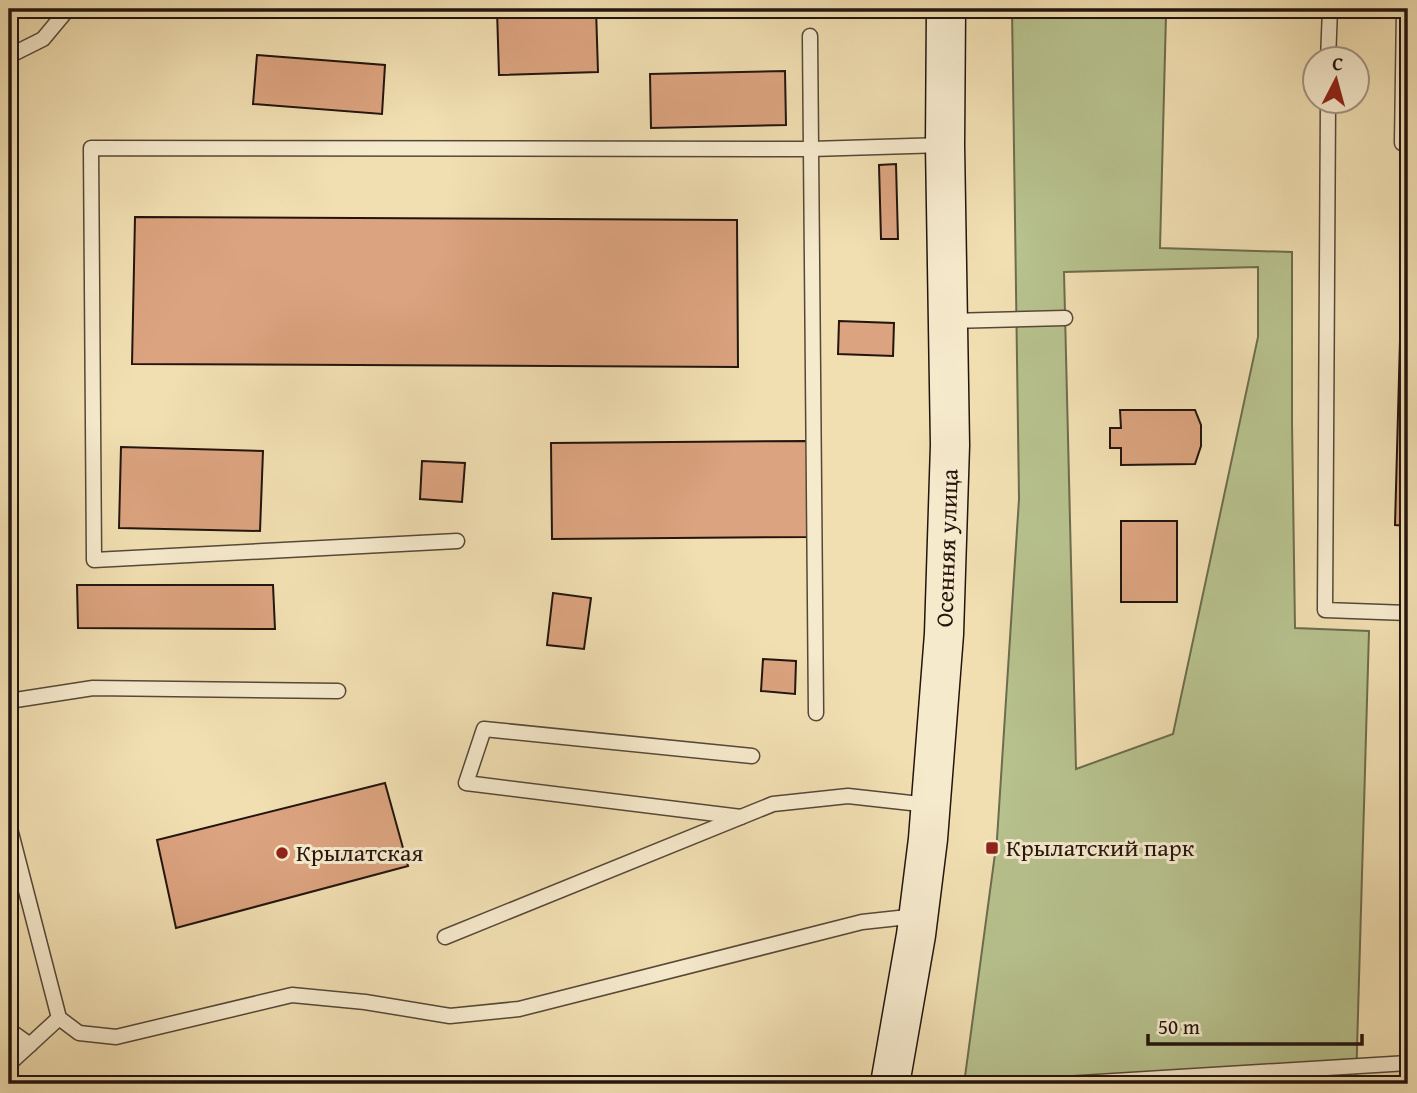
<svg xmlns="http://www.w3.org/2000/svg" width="1417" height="1093" font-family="'Gentium Book Plus',serif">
	<rect width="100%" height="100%" fill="#f1dfb2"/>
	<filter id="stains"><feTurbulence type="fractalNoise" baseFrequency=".00286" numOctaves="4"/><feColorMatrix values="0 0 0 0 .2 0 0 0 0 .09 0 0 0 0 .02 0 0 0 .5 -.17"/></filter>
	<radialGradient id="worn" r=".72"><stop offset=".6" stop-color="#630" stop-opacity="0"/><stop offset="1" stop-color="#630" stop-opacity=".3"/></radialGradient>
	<path fill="#b7c28e" stroke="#6d6c4e" stroke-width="2" fill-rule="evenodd" d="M1012,9H1064V14L1166,15L1160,248L1292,252V422L1295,628L1369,631L1356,1084H964L997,839L1019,499ZM1258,267V337L1173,734L1076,769L1064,272Z"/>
	<g fill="#dba37f" stroke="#23150e" stroke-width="2">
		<path d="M9,9H54V18L9,15Z"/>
		<path d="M539,9H596L598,72L499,75L497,10Z"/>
		<path d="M257,55L385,65L382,114L253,104Z"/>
		<path d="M785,71L786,125L651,128L650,74Z"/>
		<path d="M896,164L898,239H881L879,165Z"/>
		<path d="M135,217L737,220L738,367L132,364Z"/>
		<path d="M1402,266H1408V526L1395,525Z"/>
		<path d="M839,321L894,323L893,356L838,354Z"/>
		<path d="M1120,410H1195L1201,425V446L1195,464L1121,465V448H1110V428H1121Z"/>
		<path d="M808,441L809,537L552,539L551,443Z"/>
		<path d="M121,447L263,451L260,531L119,528Z"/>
		<path d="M422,461L465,463L462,502L420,499Z"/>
		<rect x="1121" y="521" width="56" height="81"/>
		<path d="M77,585H273L275,629L78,628Z"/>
		<path d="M553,593L591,598L584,649L547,645Z"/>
		<path d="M763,659L796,661L795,694L761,691Z"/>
		<path d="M385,783L408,866L176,928L157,840Z"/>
	</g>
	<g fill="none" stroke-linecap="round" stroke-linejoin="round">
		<g stroke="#564837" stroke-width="17">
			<g id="service">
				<path d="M1404,9L1402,143H1408"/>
				<path d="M810,36L816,713"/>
				<path d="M9,56L43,39L68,9"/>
				<path d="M1328,60L1330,9"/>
				<path d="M1328,102L1325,610L1408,613"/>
				<path d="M949,321L1065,318"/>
				<path d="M457,541L94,560L91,148L811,149L944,145"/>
				<path d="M9,701L93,688L338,691"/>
				<path d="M741,817L466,783L484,729L752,756"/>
				<path d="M9,825L59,1018L79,1033L116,1037L292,995L365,1002L450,1016L519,1009L862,922L917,916"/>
				<path d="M445,937L773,804L848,796L929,805"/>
				<path d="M9,1030L30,1045"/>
				<path d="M9,1064L59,1018"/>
				<path d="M1065,1084L1408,1063"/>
			</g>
		</g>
		<g stroke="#23150e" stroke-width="41">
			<path id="secondary" d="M890,1084L916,935L928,839L944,634L950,445L945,145L946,9"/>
		</g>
		<use href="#service" stroke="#f6eacd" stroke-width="14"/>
		<use href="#secondary" stroke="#f6eacd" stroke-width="38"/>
	</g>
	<g fill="#8f2418" stroke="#f6eacd" stroke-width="2.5">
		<rect x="985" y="841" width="14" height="14" rx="3.5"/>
		<circle cx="282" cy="853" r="7"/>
	</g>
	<g text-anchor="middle" stroke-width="6" stroke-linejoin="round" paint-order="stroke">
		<g font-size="24" fill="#23150e" stroke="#f6eacd">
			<text transform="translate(947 548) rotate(-88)" y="8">Осенняя улица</text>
		</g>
		<g font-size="24" fill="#23150e" stroke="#f6eacd" text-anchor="start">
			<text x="1006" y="856">Крылатский парк</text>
			<text x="296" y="861">Крылатская</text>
		</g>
	</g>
	<rect width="1417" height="1093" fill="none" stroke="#f1dfb2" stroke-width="35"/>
	<rect x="10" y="10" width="1396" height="1072" fill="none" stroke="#23150e" stroke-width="3.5"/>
	<rect x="18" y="18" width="1382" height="1058" fill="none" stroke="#23150e" stroke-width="2"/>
	<g transform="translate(1336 80) rotate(6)"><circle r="33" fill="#f6eacd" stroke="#a29581" stroke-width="2"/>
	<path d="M0-5L12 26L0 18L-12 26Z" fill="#8f2418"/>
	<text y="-10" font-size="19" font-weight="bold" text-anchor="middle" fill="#23150e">С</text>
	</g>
	<path d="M1148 1034v10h214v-10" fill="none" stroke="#23150e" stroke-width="3.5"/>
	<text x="1158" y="1034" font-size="21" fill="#23150e" stroke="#f6eacd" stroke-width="5" paint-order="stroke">50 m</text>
	<rect width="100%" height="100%" filter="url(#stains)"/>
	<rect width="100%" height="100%" fill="url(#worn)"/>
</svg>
